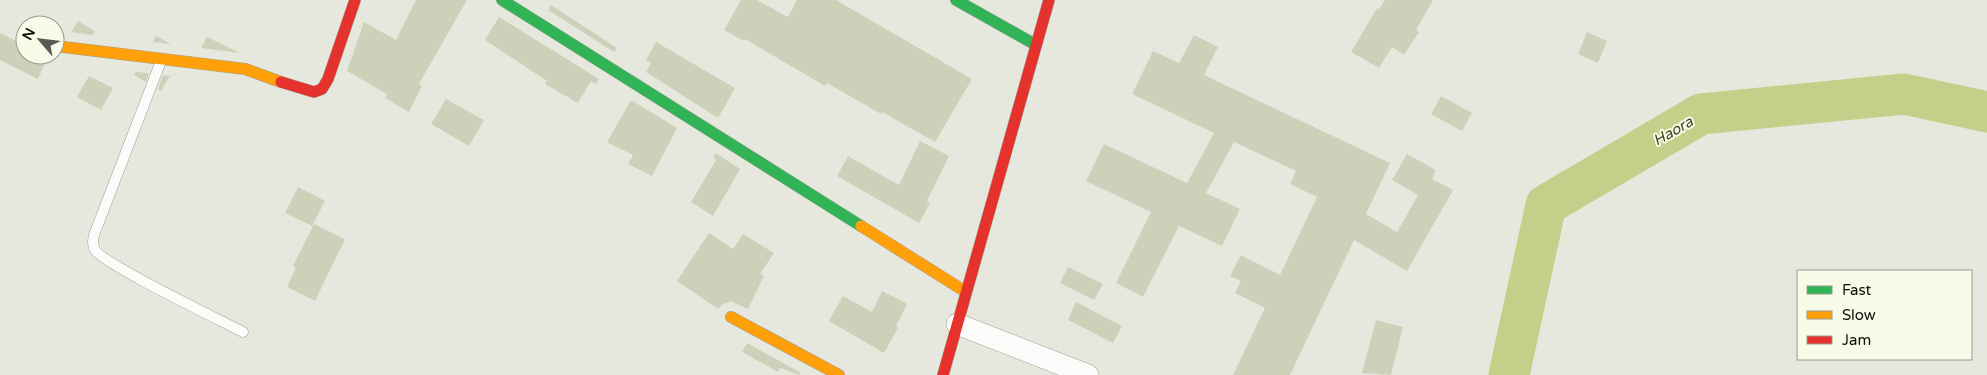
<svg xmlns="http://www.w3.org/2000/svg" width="1987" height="375" font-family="'Varela Round',sans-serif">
	<rect width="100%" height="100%" fill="#e6e8dd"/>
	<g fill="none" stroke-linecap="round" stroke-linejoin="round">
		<path stroke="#c6cf89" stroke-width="41" d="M1509,375L1546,205L1701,114L1904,94L1987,112"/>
	</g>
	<g fill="#ced1ba">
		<path d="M416,0H467L419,84L422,86L409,112L385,98L387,94L347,71L364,22L396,40Z"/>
		<path d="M741,0H757L788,17L797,0H836L972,79L935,142L882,112L881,114L827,83L825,86L745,39L744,41L724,30Z"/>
		<path d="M1385,0H1433L1416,30L1419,32L1404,55L1392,47L1379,68L1351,52L1377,8L1379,9Z"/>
		<path d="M551,5L617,48L614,52L548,10Z"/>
		<path d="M499,17L599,79L596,84L591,81L578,103L545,84L547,81L485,40Z"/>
		<path d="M78,21L95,31L93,35L71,32Z"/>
		<path d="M1587,32L1607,41L1598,63L1578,54Z"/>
		<path d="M0,33L24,45L25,42V55H43L47,59L38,79L0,60Z"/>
		<path d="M1194,35L1218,47L1204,75L1390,163L1366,214L1397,232L1418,195L1392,180L1407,154L1436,170L1432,179L1453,190L1407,271L1354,240L1290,375H1233L1265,308L1235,293L1241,281L1230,276L1241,255L1280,275L1317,197L1290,184L1296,171L1234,142L1206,193L1240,209L1222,246L1179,226L1143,297L1116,283L1151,212L1086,181L1104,144L1187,183L1214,133L1132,94L1153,51L1179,63Z"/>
		<path d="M156,36L171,44L153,42Z"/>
		<path d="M207,37L240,53L201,48Z"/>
		<path d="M656,42L735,88L718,118L646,72L651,63L646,60Z"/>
		<path d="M136,72L149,73L146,82L134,75Z"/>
		<path d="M163,75L170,76L161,91L158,89Z"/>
		<path d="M89,76L113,88L101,110L77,97Z"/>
		<path d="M1441,96L1472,113L1462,131L1431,114Z"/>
		<path d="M446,99L484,120L469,146L431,124Z"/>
		<path d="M631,100L677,128L652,176L628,164L633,155L607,142Z"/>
		<path d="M920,141L949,156L927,201L930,203L919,223L837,176L848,156L899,185Z"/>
		<path d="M716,153L740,169L713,216L691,202L716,160L713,158Z"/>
		<path d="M298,187L325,201L312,226L285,213Z"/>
		<path d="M314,224L345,239L315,301L287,287L296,268L293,266Z"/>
		<path d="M709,233L733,249L743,234L774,253L760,274L764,276L748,309L731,301L723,304L718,309L677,281Z"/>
		<path d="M1068,267L1103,284L1094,300L1060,283Z"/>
		<path d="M882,291L907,304L896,326L898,328L884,353L829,321L843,296L872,312Z"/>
		<path d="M1076,302L1122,326L1113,343L1068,320Z"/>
		<path d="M1376,320L1403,327L1391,375L1362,373Z"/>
		<path d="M747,343L801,373L800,375L780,368L778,372L742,352Z"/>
	</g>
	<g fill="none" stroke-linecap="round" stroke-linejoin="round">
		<g stroke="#9fa098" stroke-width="11">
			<path id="lane" d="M161,61L94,235C93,240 92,245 95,250C105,265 220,320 243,332"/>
		</g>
		<g stroke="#9fa098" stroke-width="22">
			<path id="street" d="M957,324L1088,375"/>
		</g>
		<g stroke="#9fa098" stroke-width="12">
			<g id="fast">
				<path d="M502,0L861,226"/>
				<path d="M956,0L1036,45"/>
			</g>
		</g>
		<g stroke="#9fa098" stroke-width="12">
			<g id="slow">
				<path d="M55,46L245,69L281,82"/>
				<path d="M861,226L966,292"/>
				<path d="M731,317L839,375"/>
			</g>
		</g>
		<g stroke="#9fa098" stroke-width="12">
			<g id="jam">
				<path d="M281,82L314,92L322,89L328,79L355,0"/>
				<path d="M943,375L1049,0"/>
			</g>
		</g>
		<use href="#lane" stroke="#fbfcfa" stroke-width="10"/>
		<use href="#street" stroke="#fbfcfa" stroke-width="21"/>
		<use href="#fast" stroke="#30b455" stroke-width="11"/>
		<use href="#slow" stroke="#ff9f0a" stroke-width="11"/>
		<use href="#jam" stroke="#e5322d" stroke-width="11"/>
	</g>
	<g text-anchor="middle" stroke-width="4" stroke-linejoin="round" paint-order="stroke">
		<g font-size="15" font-style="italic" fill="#3c4119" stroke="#f6fae7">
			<text transform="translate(1673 131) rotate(-30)" y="5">Haora</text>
		</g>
	</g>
	<rect x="1797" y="270" width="175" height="90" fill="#f6fae7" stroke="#999c8e"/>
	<rect x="1807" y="286" width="25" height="8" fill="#30b455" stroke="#999c8e"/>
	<text x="1842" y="295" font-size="15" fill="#0d0e08">Fast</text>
	<rect x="1807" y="311" width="25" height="8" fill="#ff9f0a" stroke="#999c8e"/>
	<text x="1842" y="320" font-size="15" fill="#0d0e08">Slow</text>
	<rect x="1807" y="336" width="25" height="8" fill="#e5322d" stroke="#999c8e"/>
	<text x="1842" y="345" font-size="15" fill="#0d0e08">Jam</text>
	<g transform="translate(40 40) rotate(298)"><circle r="24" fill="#f6fae7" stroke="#999c8e"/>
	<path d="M0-4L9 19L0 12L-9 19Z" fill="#595a53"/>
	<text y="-8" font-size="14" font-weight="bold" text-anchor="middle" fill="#0d0e08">N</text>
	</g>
</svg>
